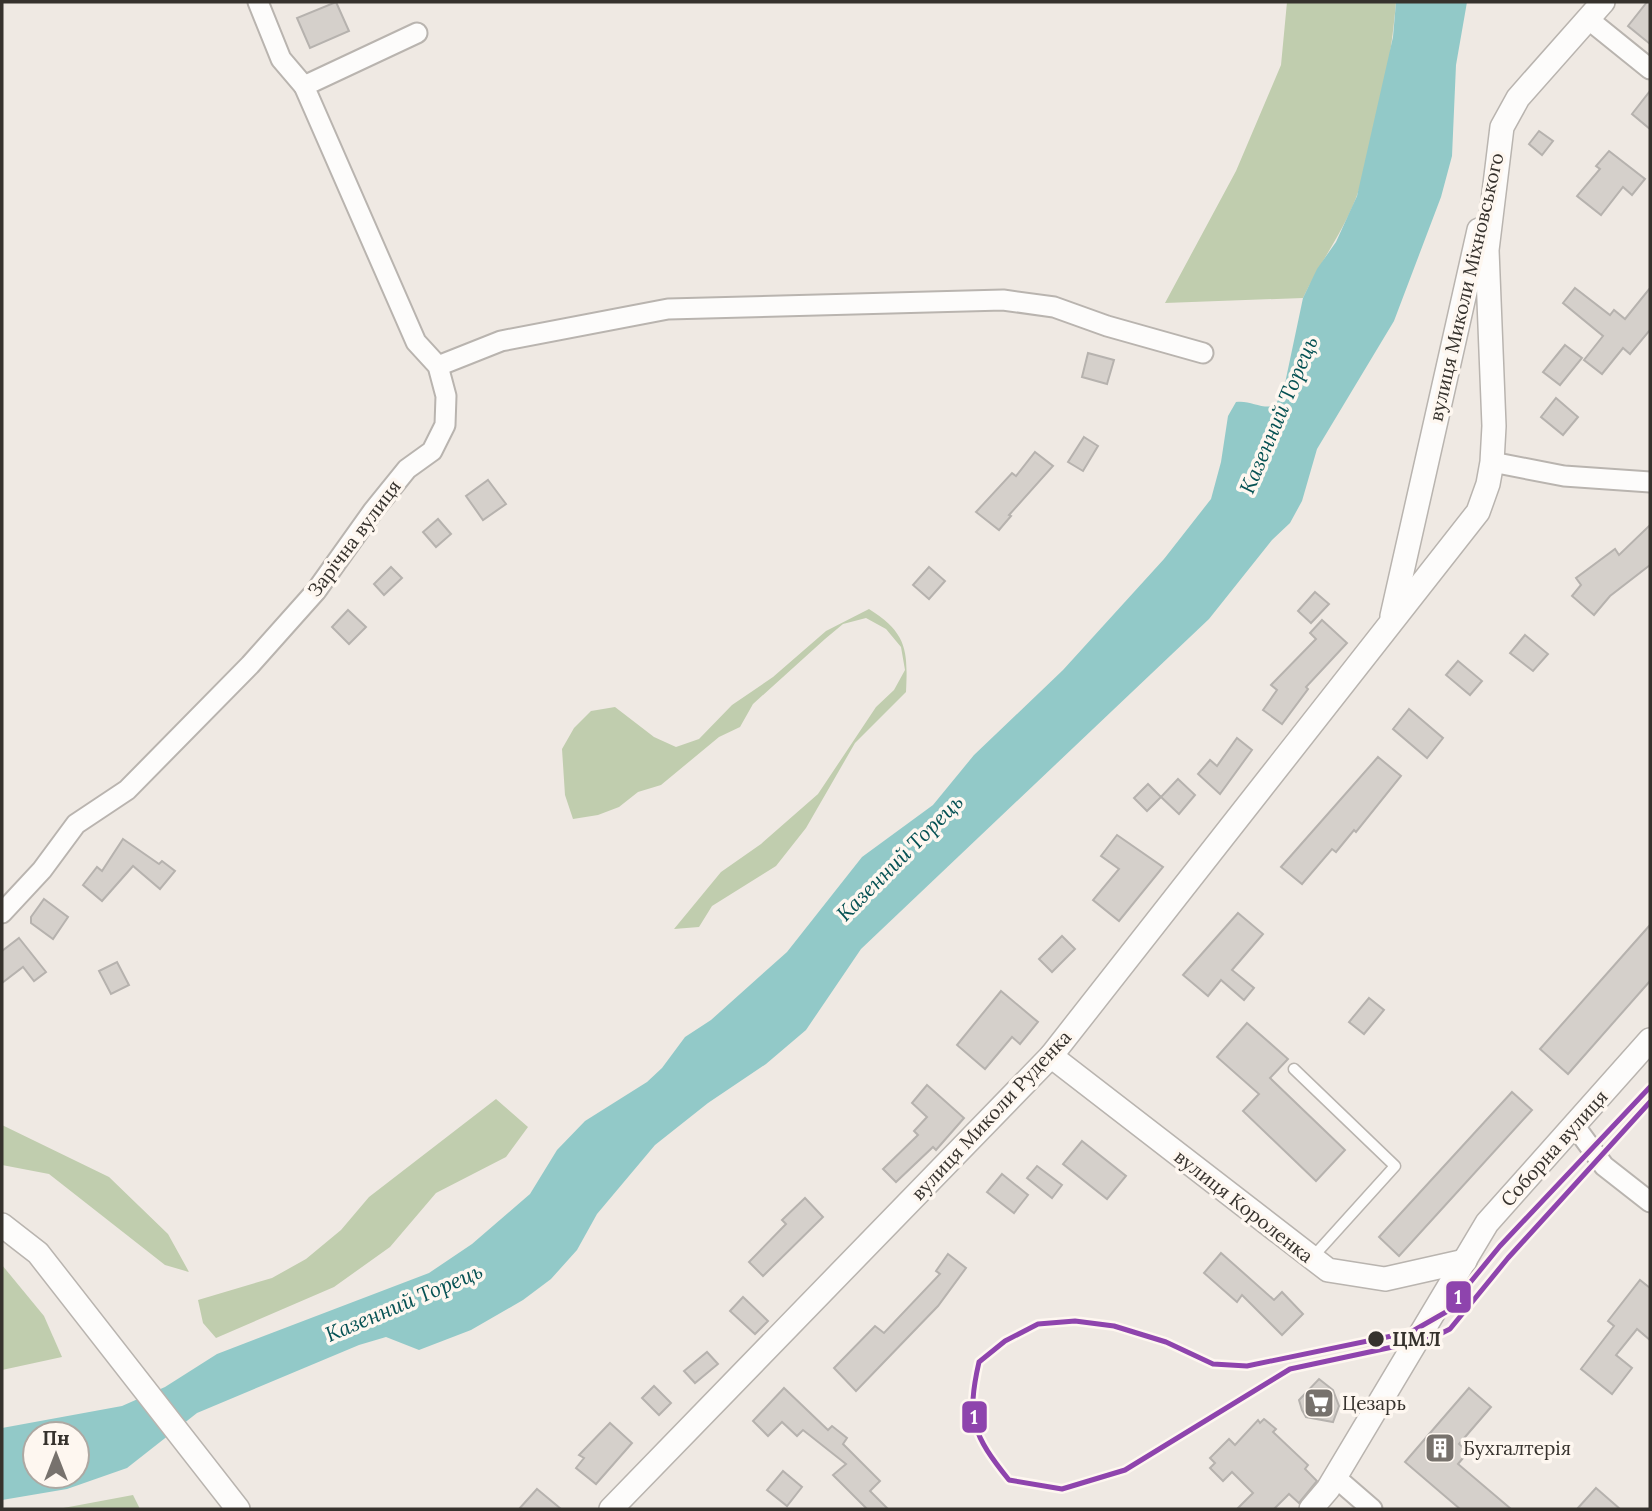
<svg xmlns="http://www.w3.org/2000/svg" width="1652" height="1511" font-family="Lora,serif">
	<rect width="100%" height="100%" fill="#efe9e3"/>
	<g fill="#c0cdae">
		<path d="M1287,2H1396C1391,61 1377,143 1356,198C1342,234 1319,264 1303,298L1165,303L1236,171L1281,65Z"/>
		<path d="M869,609C907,633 908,650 906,692L855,743L806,828L776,866L712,906L699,927L674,929L721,872L761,844L818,794L876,707L894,690L905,670L901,647L886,629L866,618L843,624L825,639L753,704L740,727L719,737L661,785L638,792L619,807L598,815L573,819L565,795L562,749L574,728L591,711L615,707L654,737L676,747L699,739L732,705L773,677L826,631Z"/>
		<path d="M496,1099L528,1127L506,1157L436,1193L390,1247L334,1287L216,1338L203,1323L198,1300L272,1278L306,1259L341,1230L369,1197Z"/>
		<path d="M2,1125L109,1177L168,1234L189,1272L165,1265L49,1174L2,1165Z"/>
		<path d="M2,1265L44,1316L62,1357L2,1370Z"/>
		<path d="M133,1495L140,1509H58Z"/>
	</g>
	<path fill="#92c9c8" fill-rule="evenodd" d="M1396,2H1467L1456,65L1452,156L1441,197L1394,321L1317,449L1302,501L1290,523L1272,540L1209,619L861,949L806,1030L766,1064L708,1103L655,1145L597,1214L577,1250L551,1279L523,1300L471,1330L419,1350L386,1337L359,1345L197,1413L127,1468L67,1489L2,1500V1428L122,1406L165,1387L217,1354L429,1273L472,1244L530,1194L557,1150L585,1121L647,1082L662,1068L685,1037L711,1020L787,952L862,857L933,805L974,755L1063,670L1164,559L1211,499L1221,462L1228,416L1236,402C1250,400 1260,409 1275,406L1284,388L1303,298L1317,269L1336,242L1357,196L1393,37ZM35,1434H77V1476H35Z"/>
	<g fill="#d5d0cb" stroke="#b6b2ae" stroke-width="2">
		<path d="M336,2L349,31L310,48L297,18Z"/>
		<path d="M1647,2H1650V44L1628,26Z"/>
		<path d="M1650,91V129L1632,114Z"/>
		<path d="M1539,131L1553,141L1542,155L1529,144Z"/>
		<path d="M1609,151L1645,179L1632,195L1623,187L1601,215L1577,196L1600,169L1596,166Z"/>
		<path d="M1575,288L1610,315L1614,310L1625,319L1650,288V330L1630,354L1623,348L1602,374L1584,360L1603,336L1563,303Z"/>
		<path d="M1565,345L1582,358L1560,385L1543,372Z"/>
		<path d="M1088,353L1114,360L1107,384L1082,377Z"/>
		<path d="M1556,398L1578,417L1563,435L1541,417Z"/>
		<path d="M1084,437L1098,446L1083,471L1068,462Z"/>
		<path d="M1035,452L1053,466L1009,515L1011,516L999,530L976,512L1012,473L1016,476Z"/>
		<path d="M488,480L506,504L483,520L466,496Z"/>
		<path d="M438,519L451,534L436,547L423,532Z"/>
		<path d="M1650,525V565L1610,596L1594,615L1572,596L1581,585L1576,578L1615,549L1619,555Z"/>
		<path d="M391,567L402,578L384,595L374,584Z"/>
		<path d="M929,567L945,581L929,599L913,585Z"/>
		<path d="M1315,592L1329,604L1311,623L1298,611Z"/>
		<path d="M348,610L366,627L349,644L332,627Z"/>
		<path d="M1322,620L1347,643L1306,687L1308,689L1282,724L1263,710L1277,690L1271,685L1316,639L1310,633Z"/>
		<path d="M1525,635L1548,654L1533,671L1510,653Z"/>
		<path d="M1458,661L1482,681L1470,695L1446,675Z"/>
		<path d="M1409,709L1443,738L1427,758L1393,729Z"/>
		<path d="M1237,738L1252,750L1220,794L1198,774L1210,760L1217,766Z"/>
		<path d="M1378,757L1401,776L1356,832L1354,830L1336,852L1332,849L1302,884L1281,867Z"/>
		<path d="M1178,779L1195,795L1179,814L1161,797L1147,811L1134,798L1148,784L1161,797Z"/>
		<path d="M1117,835L1163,867L1119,921L1093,900L1119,869L1101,856Z"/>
		<path d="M123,839L159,864L162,861L175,871L160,889L133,866L102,901L83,885L97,867L102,871Z"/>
		<path d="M44,899L68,917L53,939L31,923V917Z"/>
		<path d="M1238,913L1263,934L1232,970L1254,988L1244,1000L1221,980L1208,996L1183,975Z"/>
		<path d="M1650,925V981L1568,1074L1540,1049Z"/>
		<path d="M1062,936L1075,949L1052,972L1039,959Z"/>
		<path d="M19,938L46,972L34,981L23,967L2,983V951Z"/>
		<path d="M117,962L129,985L111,994L99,971Z"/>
		<path d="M1001,991L1038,1022L1020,1044L1012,1037L985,1069L957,1045Z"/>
		<path d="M1369,998L1384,1010L1364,1034L1349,1022Z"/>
		<path d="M1247,1023L1288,1059L1270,1078L1345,1150L1316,1181L1243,1111L1259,1094L1217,1057Z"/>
		<path d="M927,1085L964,1118L936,1150L933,1147L896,1182L883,1169L918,1135L914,1131L927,1117L912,1103Z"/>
		<path d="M1512,1092L1532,1110L1399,1256L1379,1237Z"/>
		<path d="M1082,1141L1126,1176L1107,1199L1063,1164Z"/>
		<path d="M1037,1166L1062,1185L1052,1198L1027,1178Z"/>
		<path d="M1002,1174L1028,1195L1014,1213L987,1192Z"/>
		<path d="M805,1198L823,1217L763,1276L749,1262L786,1224L782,1220Z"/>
		<path d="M1221,1253L1274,1300L1282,1292L1303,1314L1282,1335L1242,1295L1237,1302L1204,1273Z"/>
		<path d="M948,1254L966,1268L938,1306L856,1391L834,1368L875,1326L884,1333L940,1274L936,1271Z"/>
		<path d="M1640,1280L1650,1288V1340L1637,1329L1616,1355L1632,1368L1612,1394L1581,1369L1614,1326L1608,1321Z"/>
		<path d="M743,1297L768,1321L755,1334L730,1311Z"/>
		<path d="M707,1352L718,1364L695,1383L684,1371Z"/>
		<path d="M1319,1379L1333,1390L1339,1406L1333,1422L1306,1417L1302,1410L1299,1400Z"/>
		<path d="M654,1386L671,1403L659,1415L642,1398Z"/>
		<path d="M784,1388L828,1430L832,1426L847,1438L843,1444L880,1481L870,1491L888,1509H867L833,1475L846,1464L803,1430L797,1436L782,1422L768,1436L753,1421Z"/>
		<path d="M1469,1388L1491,1407L1459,1444L1468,1452L1458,1464L1511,1509H1460L1405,1462Z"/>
		<path d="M1264,1419L1276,1429L1273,1432L1308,1465L1305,1469L1317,1481L1299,1503L1289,1494L1274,1509H1237L1253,1493L1232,1472L1223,1481L1210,1468L1215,1463L1210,1458L1229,1439L1235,1445L1258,1420L1260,1423Z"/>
		<path d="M610,1423L632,1443L596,1484L576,1468L584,1458L579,1455Z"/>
		<path d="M783,1471L802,1487L787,1506L767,1490Z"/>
		<path d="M1596,1488L1620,1509H1577Z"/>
		<path d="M537,1489L561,1509H519Z"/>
	</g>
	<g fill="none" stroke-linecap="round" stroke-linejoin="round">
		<g stroke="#b9b4af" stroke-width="13">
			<path id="service" d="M1294,1069L1395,1166L1311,1259"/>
		</g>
		<g stroke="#b9b4af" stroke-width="23">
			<g id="minor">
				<path d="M258,2L281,59L304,86"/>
				<path d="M1588,19L1650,69"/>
				<path d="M438,366L501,341L668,309L1003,300L1054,307L1107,326L1203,353"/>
				<path d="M1492,462L1564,476L1650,482"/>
				<path d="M2,913L42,870L76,824L127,790L250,665L316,591L373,511L407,469L432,451L445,425L446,396L438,366L416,342L304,86L417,33"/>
				<path d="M1574,1125L1604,1166L1650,1202"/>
				<path d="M1335,1477L1372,1509"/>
			</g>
		</g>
		<g stroke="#b9b4af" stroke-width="26">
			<g id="tertiary">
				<path d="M1392,616L1479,230"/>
				<path d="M1051,1056L1328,1270L1385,1279L1465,1261"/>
				<path d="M2,1225L38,1253L238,1509"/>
				<path d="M611,1509L1051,1056L1478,512L1488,484L1492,462L1494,426L1487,250L1502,127L1518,98L1603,2"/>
				<path d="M1311,1509L1328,1489L1487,1223L1650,1040"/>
			</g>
		</g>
		<use href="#service" stroke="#fdfcfb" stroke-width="10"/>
		<use href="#minor" stroke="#fdfcfb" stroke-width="19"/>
		<use href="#tertiary" stroke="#fdfcfb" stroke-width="23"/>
		<g stroke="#fef7f0" stroke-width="10">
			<path id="tram-1" d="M1650,1087L1500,1246L1446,1312L1411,1332L1247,1366L1213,1364L1166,1342L1114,1326L1075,1321L1038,1324L1005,1341L979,1362C966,1419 973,1435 1009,1480L1062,1489L1125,1470L1290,1369L1430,1339L1450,1329L1508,1258L1650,1102"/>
		</g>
		<use href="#tram-1" stroke="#8e44ad" stroke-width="5"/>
	</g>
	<defs>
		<g id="supermarket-square" transform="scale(1.575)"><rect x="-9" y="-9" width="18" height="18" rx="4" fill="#77726d" stroke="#fef7f0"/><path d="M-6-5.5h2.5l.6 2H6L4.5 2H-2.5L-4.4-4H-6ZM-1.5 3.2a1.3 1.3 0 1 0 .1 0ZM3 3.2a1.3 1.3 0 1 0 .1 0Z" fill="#fff"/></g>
		<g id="building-square" transform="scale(1.575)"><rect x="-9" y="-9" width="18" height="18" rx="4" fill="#77726d" stroke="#fef7f0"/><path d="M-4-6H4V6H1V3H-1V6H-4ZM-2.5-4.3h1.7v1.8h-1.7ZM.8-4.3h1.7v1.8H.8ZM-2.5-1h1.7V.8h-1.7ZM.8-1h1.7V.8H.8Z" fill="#fff"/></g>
	</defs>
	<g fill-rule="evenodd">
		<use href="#supermarket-square" x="1319" y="1403"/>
		<use href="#building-square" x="1440" y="1448"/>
	</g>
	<circle fill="#36322d" stroke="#fef7f0" stroke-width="2.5" cx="1376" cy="1339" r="9"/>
	<g text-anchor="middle" stroke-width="7" stroke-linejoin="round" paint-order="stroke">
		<g font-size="19" fill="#36322d" stroke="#fef7f0">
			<text transform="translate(1466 287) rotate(-77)" y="7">вулиця Миколи Міхновського</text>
			<text transform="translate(354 538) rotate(-53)" y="7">Зарічна вулиця</text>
			<text transform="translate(991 1115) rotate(-47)" y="7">вулиця Миколи Руденка</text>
			<text transform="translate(1554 1148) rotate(-48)" y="7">Соборна вулиця</text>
			<text transform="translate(1244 1206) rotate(38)" y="7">вулиця Короленка</text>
		</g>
		<g font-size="19" font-weight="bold" fill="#36322d" stroke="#fef7f0" text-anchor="start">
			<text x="1392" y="1346">ЦМЛ</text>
		</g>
		<g font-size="19" fill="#36322d" stroke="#fef7f0" text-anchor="start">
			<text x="1342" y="1410">Цезарь</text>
			<text x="1463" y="1455">Бухгалтерія</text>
		</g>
		<g font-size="21" font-style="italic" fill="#055153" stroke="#fef7f0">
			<text transform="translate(1279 415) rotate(-67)" y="7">Казенний Торець</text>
			<text transform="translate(900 858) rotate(-45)" y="7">Казенний Торець</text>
			<text transform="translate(404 1303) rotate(-23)" y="7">Казенний Торець</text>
		</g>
	</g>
	<g stroke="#fef7f0" stroke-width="2.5">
		<rect x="1445" y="1280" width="27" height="34" rx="7" fill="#8e44ad"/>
		<rect x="961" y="1400" width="27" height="34" rx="7" fill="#8e44ad"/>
	</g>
	<g font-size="19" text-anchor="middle" font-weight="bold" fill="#fff">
		<text x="1458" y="1304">1</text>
		<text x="974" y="1424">1</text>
	</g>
	<rect width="1652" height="1511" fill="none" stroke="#36322d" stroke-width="7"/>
	<g transform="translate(56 1455)"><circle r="33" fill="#fef7f0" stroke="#aea8a2" stroke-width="2"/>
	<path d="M0-5L12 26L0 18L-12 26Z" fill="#77726d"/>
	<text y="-10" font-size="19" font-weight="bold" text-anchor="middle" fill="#36322d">Пн</text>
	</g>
</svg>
